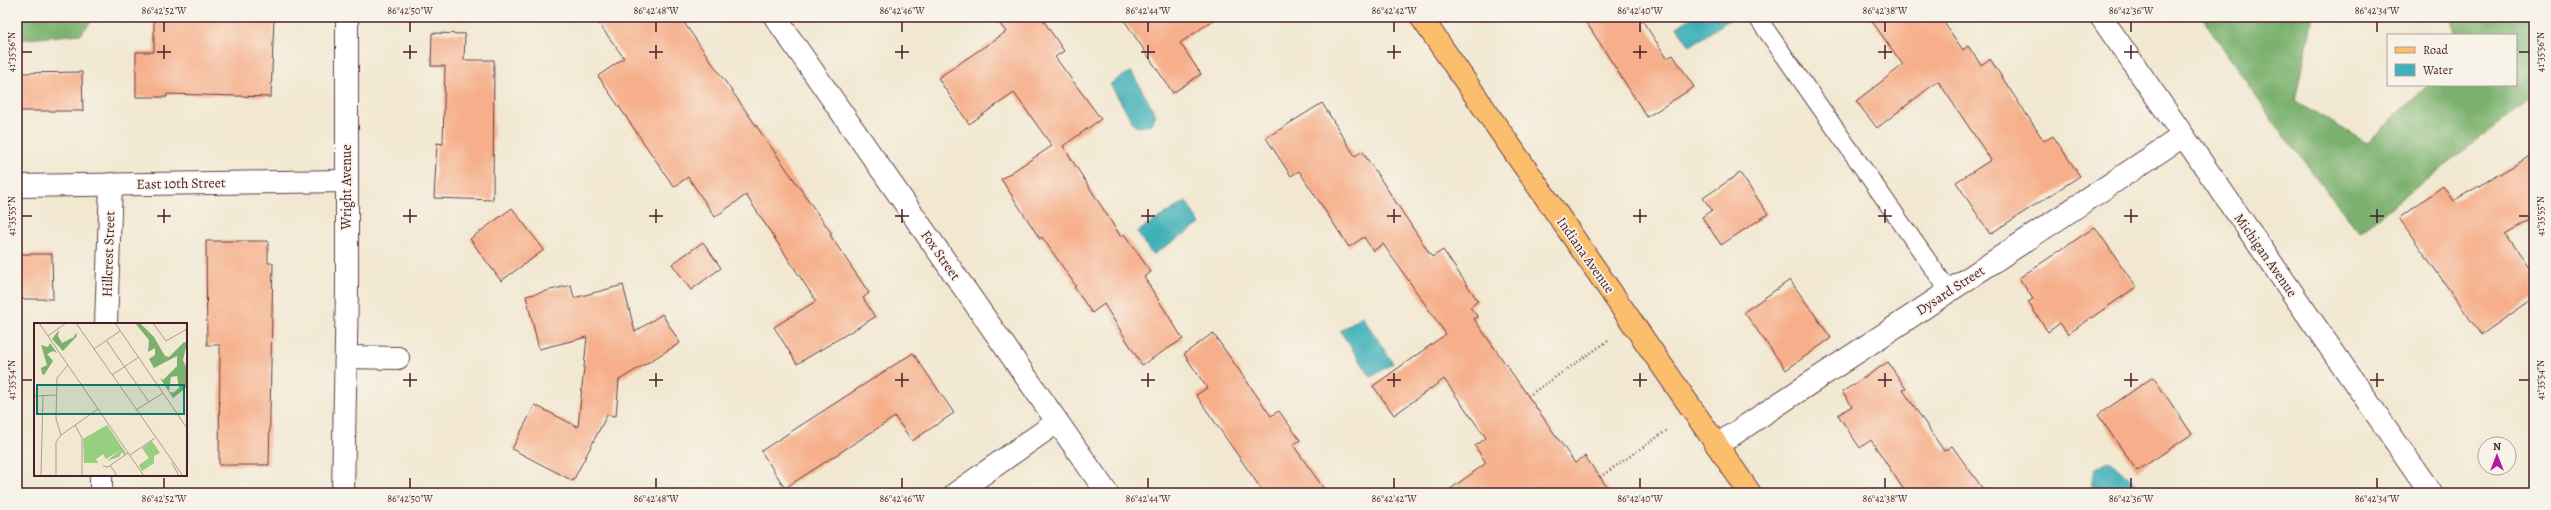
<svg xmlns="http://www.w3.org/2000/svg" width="2551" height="510" font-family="Alegreya,serif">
	<rect width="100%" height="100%" fill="#f7f3e8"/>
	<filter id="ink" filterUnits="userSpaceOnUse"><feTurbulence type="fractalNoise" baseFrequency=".025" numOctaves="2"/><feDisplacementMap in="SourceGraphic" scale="8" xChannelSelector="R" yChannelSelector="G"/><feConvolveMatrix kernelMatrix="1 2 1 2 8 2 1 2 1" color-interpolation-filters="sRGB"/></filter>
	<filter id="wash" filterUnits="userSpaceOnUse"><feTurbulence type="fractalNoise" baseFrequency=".012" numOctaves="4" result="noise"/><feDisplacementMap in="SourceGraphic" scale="16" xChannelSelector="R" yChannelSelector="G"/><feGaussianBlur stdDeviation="0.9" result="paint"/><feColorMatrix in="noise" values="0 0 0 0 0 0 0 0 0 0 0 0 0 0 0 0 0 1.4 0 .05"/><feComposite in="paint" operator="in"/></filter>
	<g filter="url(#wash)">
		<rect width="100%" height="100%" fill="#f2e8d1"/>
		<g fill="#7ab16e" stroke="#62684c">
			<path d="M17,17H95L81,34L17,40Z"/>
			<path d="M2202,17H2313L2296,101L2367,143L2428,85H2516V35H2454L2451,17H2534V96L2359,232L2274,123Z"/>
		</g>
		<g fill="#41b1b9" stroke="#466872">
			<path d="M1692,17H1732V18L1690,46L1677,27Z"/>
			<path d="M1131,71L1156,115L1151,124L1141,127L1135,126L1110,84Z"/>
			<path d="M1186,201L1200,224L1152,255L1137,232Z"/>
			<path d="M1362,316L1393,363L1371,377L1340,331Z"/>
			<path d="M2109,462L2115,465L2146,493H2096L2091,484L2096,468Z"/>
		</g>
		<g id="blocks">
			<g fill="#f6af8a">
				<path d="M154,17H274L271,97L167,94V97H136V52H154Z"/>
				<path d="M594,17H680L832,234L830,235L869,293L863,298L875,317L797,364L774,327L816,301L746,195L715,217L688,177L674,187L598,76L624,58Z"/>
				<path d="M995,17H1041L1064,51L1055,57L1101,119L1063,146L1121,237L1124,234L1151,272L1144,277L1183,339L1142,365L1104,304L1092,313L1074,287L1076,286L1042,237L1040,239L1001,179L1052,146L1014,93L969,124L938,78L1006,32Z"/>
				<path d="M1122,17H1218L1180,43L1201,74L1173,93Z"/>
				<path d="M1583,17H1640L1667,58L1673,55L1694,87L1647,117Z"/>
				<path d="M1869,17H1940L1963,50L1968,46L1981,65L1990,59L2044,141L2053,136L2080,176L1990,234L1956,182L1991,160L1938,81L1877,128L1856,101L1903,65Z"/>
				<path d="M432,33L465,34L464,60H494L493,200L434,198L437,143L443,144L445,66H431Z"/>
				<path d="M82,72L83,111H17V73Z"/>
				<path d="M1322,103L1355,156L1362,151L1432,257L1443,250L1478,301L1470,307L1478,317L1474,319L1575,463L1585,456L1611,493H1445L1486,463L1475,446L1486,438L1444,379L1394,415L1373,386L1446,334L1383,244L1373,251L1364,237L1349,247L1299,171L1291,176L1266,138Z"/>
				<path d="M2534,154V218L2506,234L2534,274V298L2481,335L2399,218L2443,186L2453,201Z"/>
				<path d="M1740,173L1768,214L1721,245L1702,217L1712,210L1703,198Z"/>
				<path d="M512,208L544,250L501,281L470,239Z"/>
				<path d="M2095,227L2136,287L2068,334L2060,323L2048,332L2028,302L2033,299L2019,278Z"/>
				<path d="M206,241H268V263H273L269,465H219L220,345H207Z"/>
				<path d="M703,242L721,268L691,290L672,264Z"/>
				<path d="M17,254H52L53,299H17Z"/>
				<path d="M1790,280L1831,338L1786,370L1744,312Z"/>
				<path d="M571,285L574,298L623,285L635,332L662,314L680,343L619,380L616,416L607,415L573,481L512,449L535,405L578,427L587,337L539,349L526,296Z"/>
				<path d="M1213,333L1271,416L1279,411L1300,440L1293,445L1327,493H1264L1196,395L1207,388L1184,354Z"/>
				<path d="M913,353L954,413L912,441L895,417L785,488L761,451Z"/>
				<path d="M1888,362L1906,389L1903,390L1944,451L1952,446L1986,493H1906L1871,440L1860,448L1838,415L1852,406L1842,392Z"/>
				<path d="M2153,377L2192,434L2137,471L2098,415Z"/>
			</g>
		</g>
	</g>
	<g filter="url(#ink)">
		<use href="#blocks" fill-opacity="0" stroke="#633d44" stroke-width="1"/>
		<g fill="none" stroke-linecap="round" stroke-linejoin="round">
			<g stroke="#633d44" stroke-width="19">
				<path id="service" d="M1757,17L1949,291"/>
			</g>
			<g stroke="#633d44" stroke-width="24">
				<g id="minor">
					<path d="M775,17L1107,493"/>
					<path d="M2101,17L2431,493"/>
					<path d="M17,186L345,181"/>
					<path d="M106,324L111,184"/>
					<path d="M346,357L398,358"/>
					<path d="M1717,445L2183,136"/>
					<path d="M101,493V475"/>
					<path d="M343,493L347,290V17"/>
					<path d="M956,493L1057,422"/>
				</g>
			</g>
			<g stroke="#633d44" stroke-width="24">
				<path id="primary" d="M1421,17L1750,493"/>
			</g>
			<g stroke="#633d44" stroke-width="2.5" stroke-dasharray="1 3" stroke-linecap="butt">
				<path d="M1528,396L1608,341"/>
				<path d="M1600,477L1669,429"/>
			</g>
			<use href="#service" stroke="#fff" stroke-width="17"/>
			<use href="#minor" stroke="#fff" stroke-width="22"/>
			<use href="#primary" stroke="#fabe6d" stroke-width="22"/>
		</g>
	</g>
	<path fill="none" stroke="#4a1f2b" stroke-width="1.5" d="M164,22V32M410,22V32M656,22V32M902,22V32M1148,22V32M1394,22V32M1640,22V32M1885,22V32M2131,22V32M2377,22V32M164,45V59M410,45V59M656,45V59M902,45V59M1148,45V59M1394,45V59M1640,45V59M1885,45V59M2131,45V59M22,52H32M157,52H171M403,52H417M649,52H663M895,52H909M1141,52H1155M1387,52H1401M1633,52H1647M1878,52H1892M2124,52H2138M2519,52H2529M164,209V223M410,209V223M656,209V223M902,209V223M1148,209V223M1394,209V223M1640,209V223M1885,209V223M2131,209V223M2377,209V223M22,216H32M157,216H171M403,216H417M649,216H663M895,216H909M1141,216H1155M1387,216H1401M1633,216H1647M1878,216H1892M2124,216H2138M2370,216H2384M2519,216H2529M410,373V387M656,373V387M902,373V387M1148,373V387M1394,373V387M1640,373V387M1885,373V387M2131,373V387M2377,373V387M22,380H32M403,380H417M649,380H663M895,380H909M1141,380H1155M1387,380H1401M1633,380H1647M1878,380H1892M2124,380H2138M2370,380H2384M2519,380H2529M164,478V488M410,478V488M656,478V488M902,478V488M1148,478V488M1394,478V488M1640,478V488M1885,478V488M2131,478V488M2377,478V488"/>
	<g text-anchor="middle" stroke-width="3.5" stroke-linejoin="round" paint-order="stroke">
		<g font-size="14" fill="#4a1f2b" stroke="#f7f3e8">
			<text transform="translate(181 183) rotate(-1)" y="5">East 10th Street</text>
			<text transform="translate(346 187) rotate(-90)" y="5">Wright Avenue</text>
			<text transform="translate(108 254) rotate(-88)" y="5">Hillcrest Street</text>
			<text transform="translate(941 255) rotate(55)" y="5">Fox Street</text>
			<text transform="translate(1586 255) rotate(55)" y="5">Indiana Avenue</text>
			<text transform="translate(2266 255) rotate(55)" y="5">Michigan Avenue</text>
			<text transform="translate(1950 290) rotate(-33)" y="5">Dysard Street</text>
		</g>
	</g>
	<g transform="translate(34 323)">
		<rect width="153" height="153" fill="#f2e8d1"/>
		<path d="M73,102L92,130L90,132L88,129L85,134L73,138L86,127L72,136L69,131L62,136L64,140H50L49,116ZM118,118L126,130L120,133V140L108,148L105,142L115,135L108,125Z" fill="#98ce7f"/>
		<path d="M101,0H106L120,14L131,33L135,34L150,19L153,20L149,37L153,46V64L139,75L126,55L129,57L143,43V33L120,45L115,36L121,32V25L114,29L115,17ZM143,53L145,65L139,70L135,68L137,54ZM25,7L24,13L28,20L40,14L42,10L43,13L29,28L18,16ZM16,20L23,30L19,28L13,31L19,38L10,52L8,51L7,45L13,42L7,22L14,24Z" fill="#7ab16e" fill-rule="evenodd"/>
		<path fill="none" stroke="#af988f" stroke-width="1" d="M5,0L110,153M42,0L149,153M81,0L153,105M119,0L132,18L153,6M14,13L32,0M72,17L115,79M60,26L86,8M78,52L105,34M0,73L23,72M102,87L129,70M41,102L48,115V153M27,112L64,86M96,132L121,115M138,140L145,153M76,142L83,153M69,143L74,144L94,130M7,153L9,72M22,153V119L27,112L22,96L23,55L34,42"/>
		<path fill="#0f766e" fill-opacity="0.15" stroke="#0f766e" stroke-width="2" d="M3,62H150V91H3Z"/>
		<rect width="153" height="153" fill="none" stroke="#4a1f2b" stroke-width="2"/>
	</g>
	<rect width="2551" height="510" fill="none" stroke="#f7f3e8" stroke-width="44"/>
	<rect x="2387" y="34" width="130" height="52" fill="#f7f3e8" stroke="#b29e9c"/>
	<rect x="2395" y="47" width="20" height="6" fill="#fabe6d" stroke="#b29e9c"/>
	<text x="2423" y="54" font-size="12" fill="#4a1f2b">Road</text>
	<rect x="2395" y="64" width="20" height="12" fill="#41b1b9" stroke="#b29e9c"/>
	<text x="2423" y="74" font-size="12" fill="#4a1f2b">Water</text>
	<g transform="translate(2497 456)"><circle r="19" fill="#f7f3e8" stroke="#b29e9c"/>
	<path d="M0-3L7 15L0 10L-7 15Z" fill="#b5179e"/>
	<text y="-6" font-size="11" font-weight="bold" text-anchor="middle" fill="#4a1f2b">N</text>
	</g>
	<rect x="22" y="22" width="2507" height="466" fill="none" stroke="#4a1f2b" stroke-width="1.5"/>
	<g font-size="10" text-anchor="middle" fill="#4a1f2b">
		<text x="164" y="14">86°42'52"W</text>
		<text x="410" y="14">86°42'50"W</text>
		<text x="656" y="14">86°42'48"W</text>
		<text x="902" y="14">86°42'46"W</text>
		<text x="1148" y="14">86°42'44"W</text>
		<text x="1394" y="14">86°42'42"W</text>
		<text x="1640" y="14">86°42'40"W</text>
		<text x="1885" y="14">86°42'38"W</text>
		<text x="2131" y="14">86°42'36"W</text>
		<text x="2377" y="14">86°42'34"W</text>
		<text transform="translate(11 52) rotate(-90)" y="4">41°35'56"N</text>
		<text transform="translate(2540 52) rotate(-90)" y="4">41°35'56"N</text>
		<text transform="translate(11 216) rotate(-90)" y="4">41°35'55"N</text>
		<text transform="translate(2540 216) rotate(-90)" y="4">41°35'55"N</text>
		<text transform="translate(11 380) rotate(-90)" y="4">41°35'54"N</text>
		<text transform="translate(2540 380) rotate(-90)" y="4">41°35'54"N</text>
		<text x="164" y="502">86°42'52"W</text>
		<text x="410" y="502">86°42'50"W</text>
		<text x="656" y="502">86°42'48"W</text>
		<text x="902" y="502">86°42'46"W</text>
		<text x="1148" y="502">86°42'44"W</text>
		<text x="1394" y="502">86°42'42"W</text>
		<text x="1640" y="502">86°42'40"W</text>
		<text x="1885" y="502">86°42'38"W</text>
		<text x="2131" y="502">86°42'36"W</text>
		<text x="2377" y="502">86°42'34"W</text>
	</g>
</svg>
